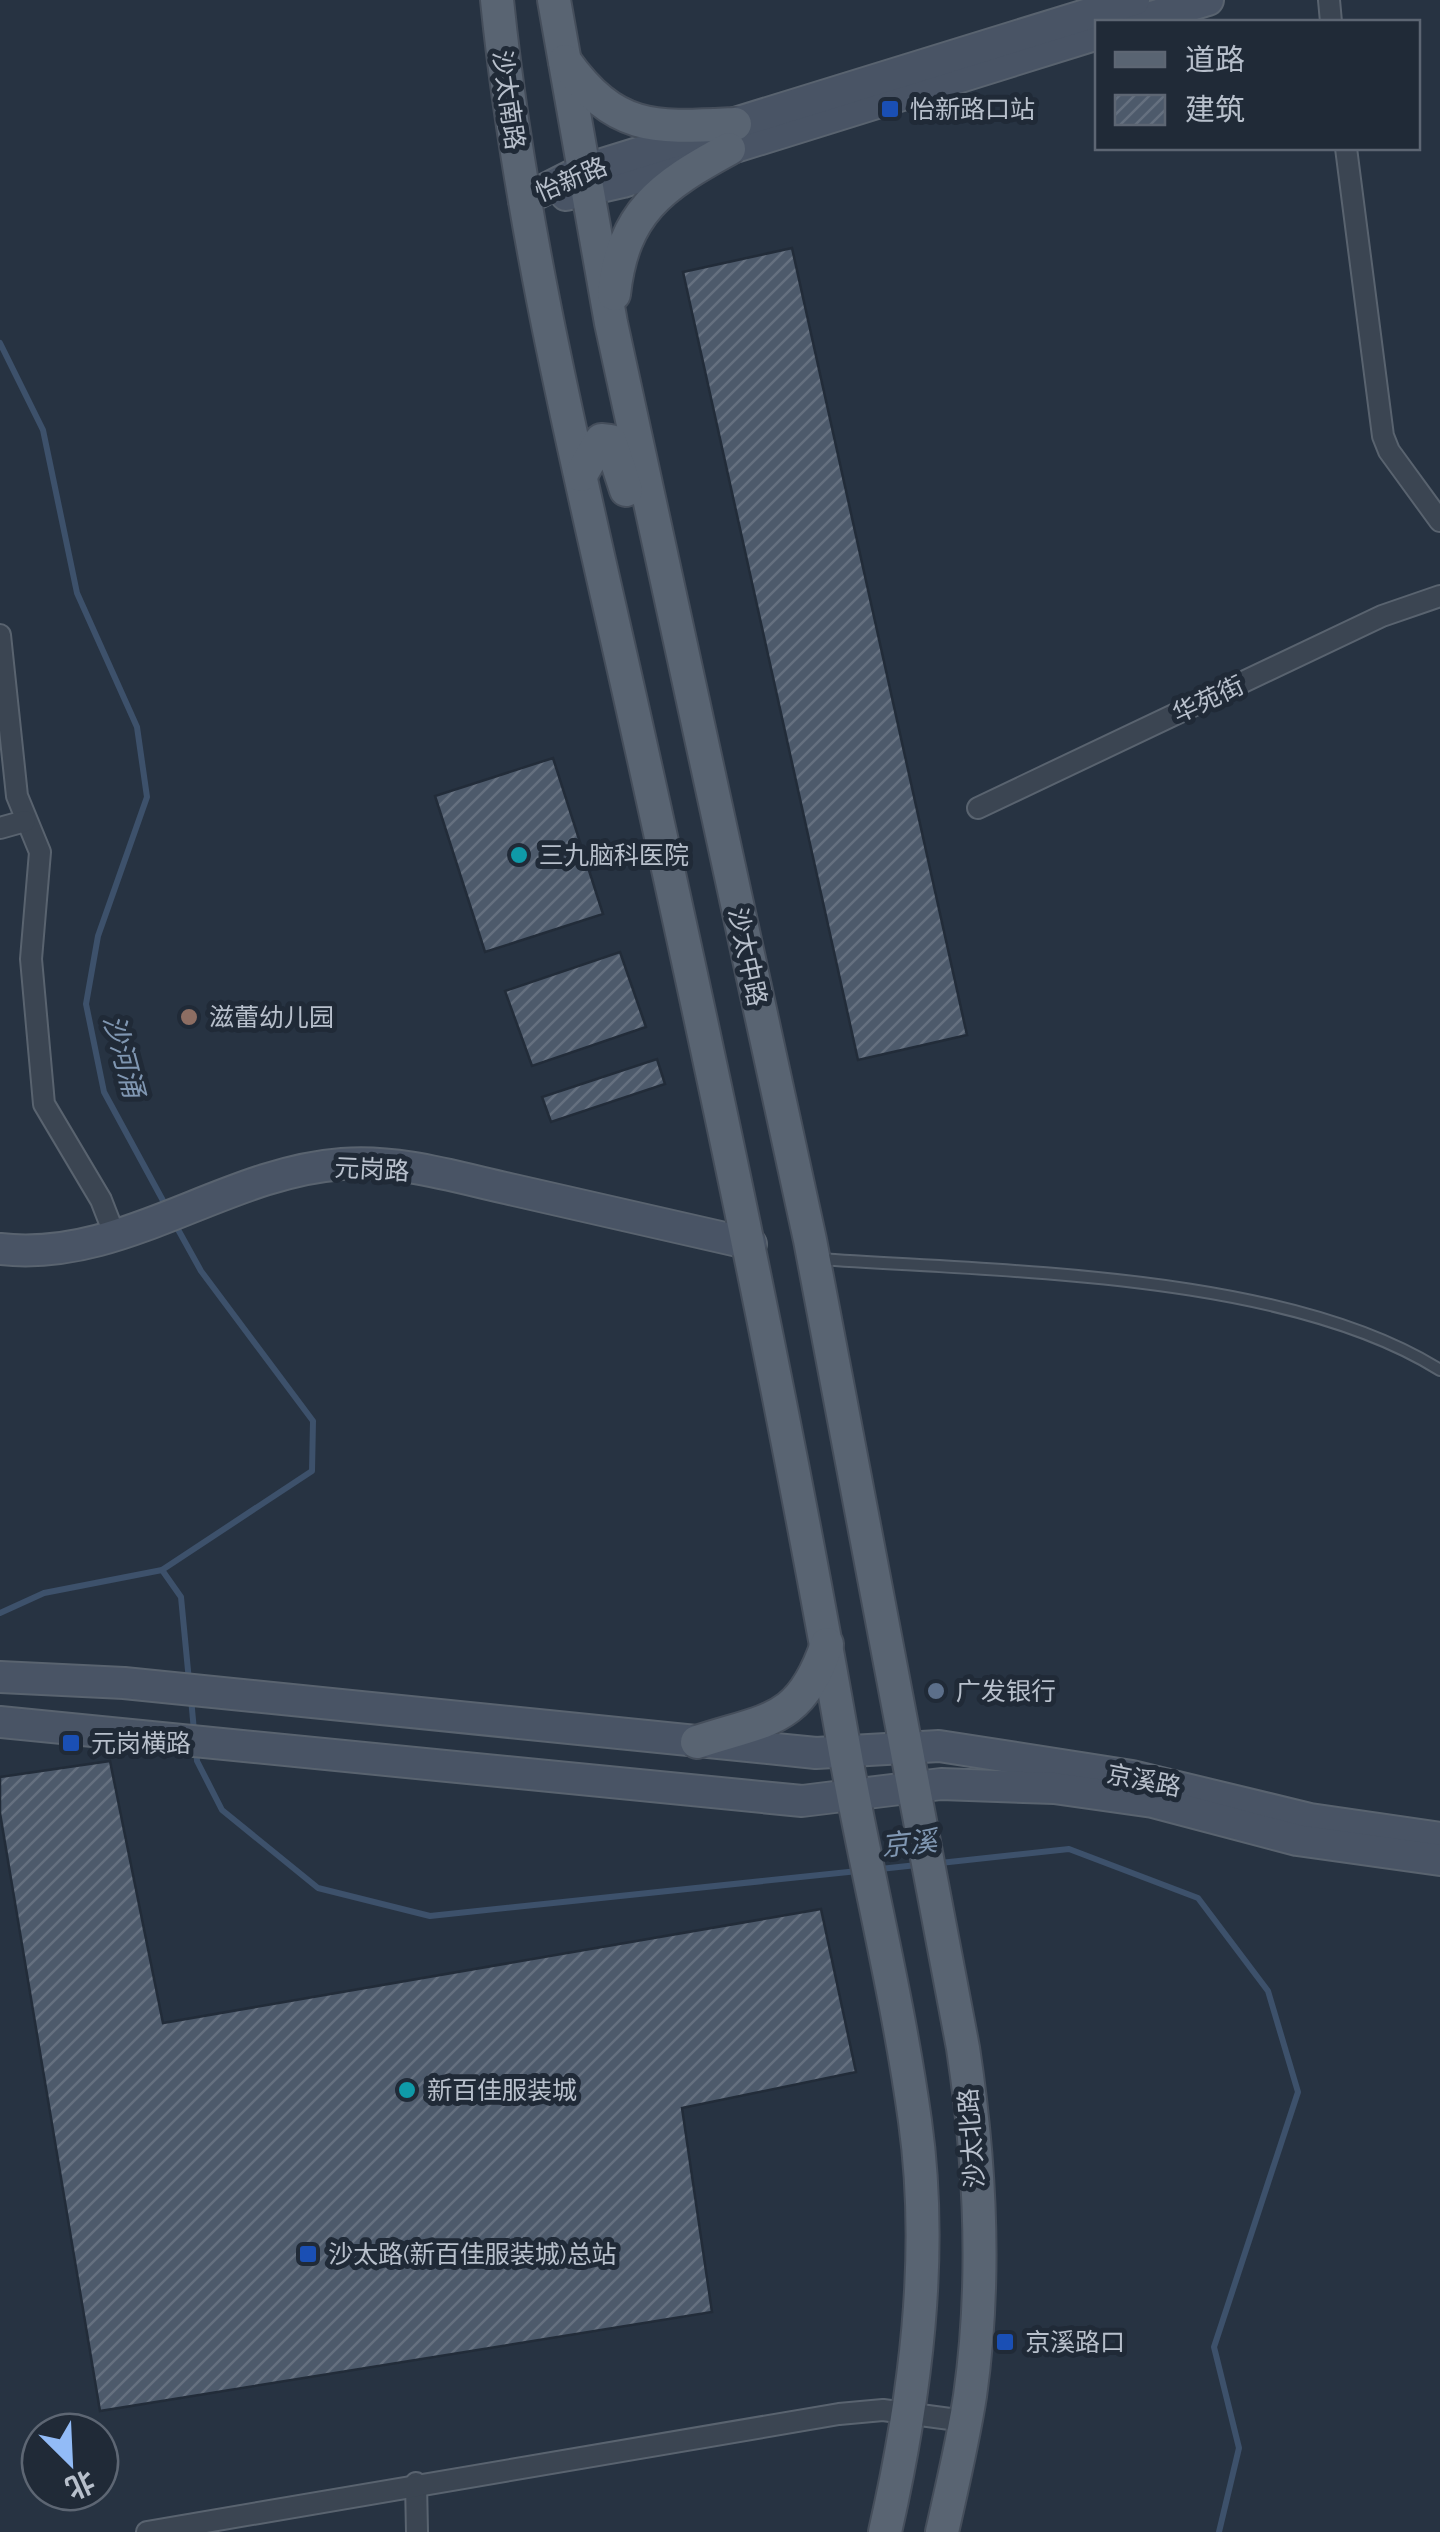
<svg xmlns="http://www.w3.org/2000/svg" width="1440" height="2532" font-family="Raleway,'Noto Sans SC',sans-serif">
	<defs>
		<pattern id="building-hatch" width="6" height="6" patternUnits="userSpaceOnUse" patternTransform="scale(2.5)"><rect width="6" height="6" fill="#4d5a6b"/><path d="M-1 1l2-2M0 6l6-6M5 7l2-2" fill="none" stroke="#65707f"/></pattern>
	</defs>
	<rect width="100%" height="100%" fill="#273342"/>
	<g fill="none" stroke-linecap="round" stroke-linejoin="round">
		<g stroke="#3d516b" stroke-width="6">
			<path d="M0,343L43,430L77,593L137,727L147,797L98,936L86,1004L104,1092L167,1208"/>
			<path d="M162,1570L181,1597L189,1681"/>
			<path d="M0,1613L44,1593L162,1570L312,1471L313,1421L201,1271L175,1224"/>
			<path d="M191,1698L194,1731"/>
			<path d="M196,1748L197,1761L222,1810L318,1888L430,1916L858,1871"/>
			<path d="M940,1863L1069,1849L1198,1898L1268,1991L1298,2092L1214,2347L1239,2448L1219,2532"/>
			<path d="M880,1869L917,1865"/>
		</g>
	</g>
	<g fill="url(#building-hatch)" stroke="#222c39" stroke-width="2.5">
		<path d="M792,248L967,1035L858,1060L683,272Z"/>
		<path d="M553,758L603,914L485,952L435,796Z"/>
		<path d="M620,952L646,1027L532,1066L505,991Z"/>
		<path d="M657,1059L665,1084L551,1122L542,1097Z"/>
		<path d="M110,1761L163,2023L821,1909L856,2072L682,2108L712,2312L100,2411L0,1813V1777Z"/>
	</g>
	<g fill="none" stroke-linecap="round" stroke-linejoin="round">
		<g stroke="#59636f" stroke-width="14">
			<path id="lane" d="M819,1259C1002,1272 1284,1272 1440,1370"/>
		</g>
		<g stroke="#59636f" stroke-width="24">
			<g id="street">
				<path d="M1329,0L1331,22"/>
				<path d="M1346,148L1383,436L1389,451L1440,521"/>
				<path d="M0,635L17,796L40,852L31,959L44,1104L101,1200L115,1236"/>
				<path d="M978,808L1382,616L1440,596"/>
				<path d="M0,828L25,821"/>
				<path d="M416,2483L417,2532"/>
				<path d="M147,2532L839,2414L883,2410L965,2421"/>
			</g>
		</g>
		<g stroke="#59636f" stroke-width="34">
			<g id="secondary">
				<path d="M1135,22L1208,0"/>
				<path d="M566,195L623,182L1098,34"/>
				<path d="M524,200L583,170L1134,0"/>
				<path d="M0,1249C122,1263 222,1173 342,1164C399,1159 459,1178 514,1190C593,1208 672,1226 751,1244"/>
				<path d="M0,1677L124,1683L816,1753L939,1746L1132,1776L1310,1819L1440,1838"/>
				<path d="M0,1722L802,1801L941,1784L1054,1788L1153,1802L1297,1840L1440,1860"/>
			</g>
		</g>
		<g stroke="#454e5b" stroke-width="36">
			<g id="primary">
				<path d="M497,0C522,244 583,485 636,724C712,1066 785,1407 845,1752C867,1875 898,1997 915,2121C934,2257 915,2399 885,2532"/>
				<path d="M554,0L611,323L810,1240L963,2048C980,2160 986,2283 970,2396C963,2441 952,2487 942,2532"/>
				<path d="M565,61C616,132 655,128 735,124"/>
				<path d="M614,294C623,212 661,186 729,149"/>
				<path d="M581,475L601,440L610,441L626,490"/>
				<path d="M697,1742C770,1718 800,1723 827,1644"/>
			</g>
		</g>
		<use href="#lane" stroke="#3b4552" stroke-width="10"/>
		<use href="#street" stroke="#3b4552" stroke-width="20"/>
		<use href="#secondary" stroke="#495465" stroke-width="30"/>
		<use href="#primary" stroke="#596472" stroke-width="32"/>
	</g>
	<g fill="#1a4fb4" stroke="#202a37" stroke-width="4">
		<rect x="880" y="99" width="20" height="20" rx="5"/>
		<rect x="61" y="1733" width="20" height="20" rx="5"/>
		<rect x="298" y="2244" width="20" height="20" rx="5"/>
		<rect x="995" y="2332" width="20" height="20" rx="5"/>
	</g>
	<g fill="#0f9aa8" stroke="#202a37" stroke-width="4">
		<circle cx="519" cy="855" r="10"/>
		<circle cx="407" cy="2090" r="10"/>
	</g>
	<circle fill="#8d6e63" stroke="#202a37" stroke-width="4" cx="189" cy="1017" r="10"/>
	<circle fill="#5c6f8a" stroke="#202a37" stroke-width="4" cx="936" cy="1691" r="10"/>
	<g text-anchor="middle" stroke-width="10" stroke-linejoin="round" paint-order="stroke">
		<g font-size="25" fill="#b8c0cc" stroke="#202a37">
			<text transform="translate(509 100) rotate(82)" y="9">沙太南路</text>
			<text transform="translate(571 179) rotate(-23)" y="9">怡新路</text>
			<text transform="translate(1208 699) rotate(-25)" y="9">华苑街</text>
			<text transform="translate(748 957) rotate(78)" y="9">沙太中路</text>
			<text transform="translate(372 1169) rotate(3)" y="9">元岗路</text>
			<text transform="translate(1144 1780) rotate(11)" y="9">京溪路</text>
			<text transform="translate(971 2138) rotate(-94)" y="9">沙太北路</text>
		</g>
		<g font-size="25" fill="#b8c0cc" stroke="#202a37" text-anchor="start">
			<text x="910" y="118">怡新路口站</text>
			<text x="539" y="864">三九脑科医院</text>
			<text x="209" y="1026">滋蕾幼儿园</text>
			<text x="956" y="1700">广发银行</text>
			<text x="91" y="1752">元岗横路</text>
			<text x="427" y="2099">新百佳服装城</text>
			<text x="328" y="2263">沙太路(新百佳服装城)总站</text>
			<text x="1025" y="2351">京溪路口</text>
		</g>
		<g font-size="28" font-style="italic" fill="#8097b2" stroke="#202a37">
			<text transform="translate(124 1056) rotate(75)" y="10">沙河涌</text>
			<text transform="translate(909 1843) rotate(-6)" y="10">京溪</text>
		</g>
	</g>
	<rect x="1095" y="20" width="325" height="130" fill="#202a37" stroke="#5d6673" stroke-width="2.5"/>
	<rect x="1115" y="52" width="50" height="15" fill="#596472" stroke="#5d6673" stroke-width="2.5"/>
	<text x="1185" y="70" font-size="30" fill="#b8c0cc">道路</text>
	<rect x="1115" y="95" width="50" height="30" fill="url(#building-hatch)" stroke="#5d6673" stroke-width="2.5"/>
	<text x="1185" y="120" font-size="30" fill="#b8c0cc">建筑</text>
	<g transform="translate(70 2462) rotate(156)"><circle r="48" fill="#202a37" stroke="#5d6673" stroke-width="2.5"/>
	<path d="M0-8L18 38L0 25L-18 38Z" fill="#92bbf7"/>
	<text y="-15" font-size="28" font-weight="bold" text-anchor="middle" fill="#b8c0cc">北</text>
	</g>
</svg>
